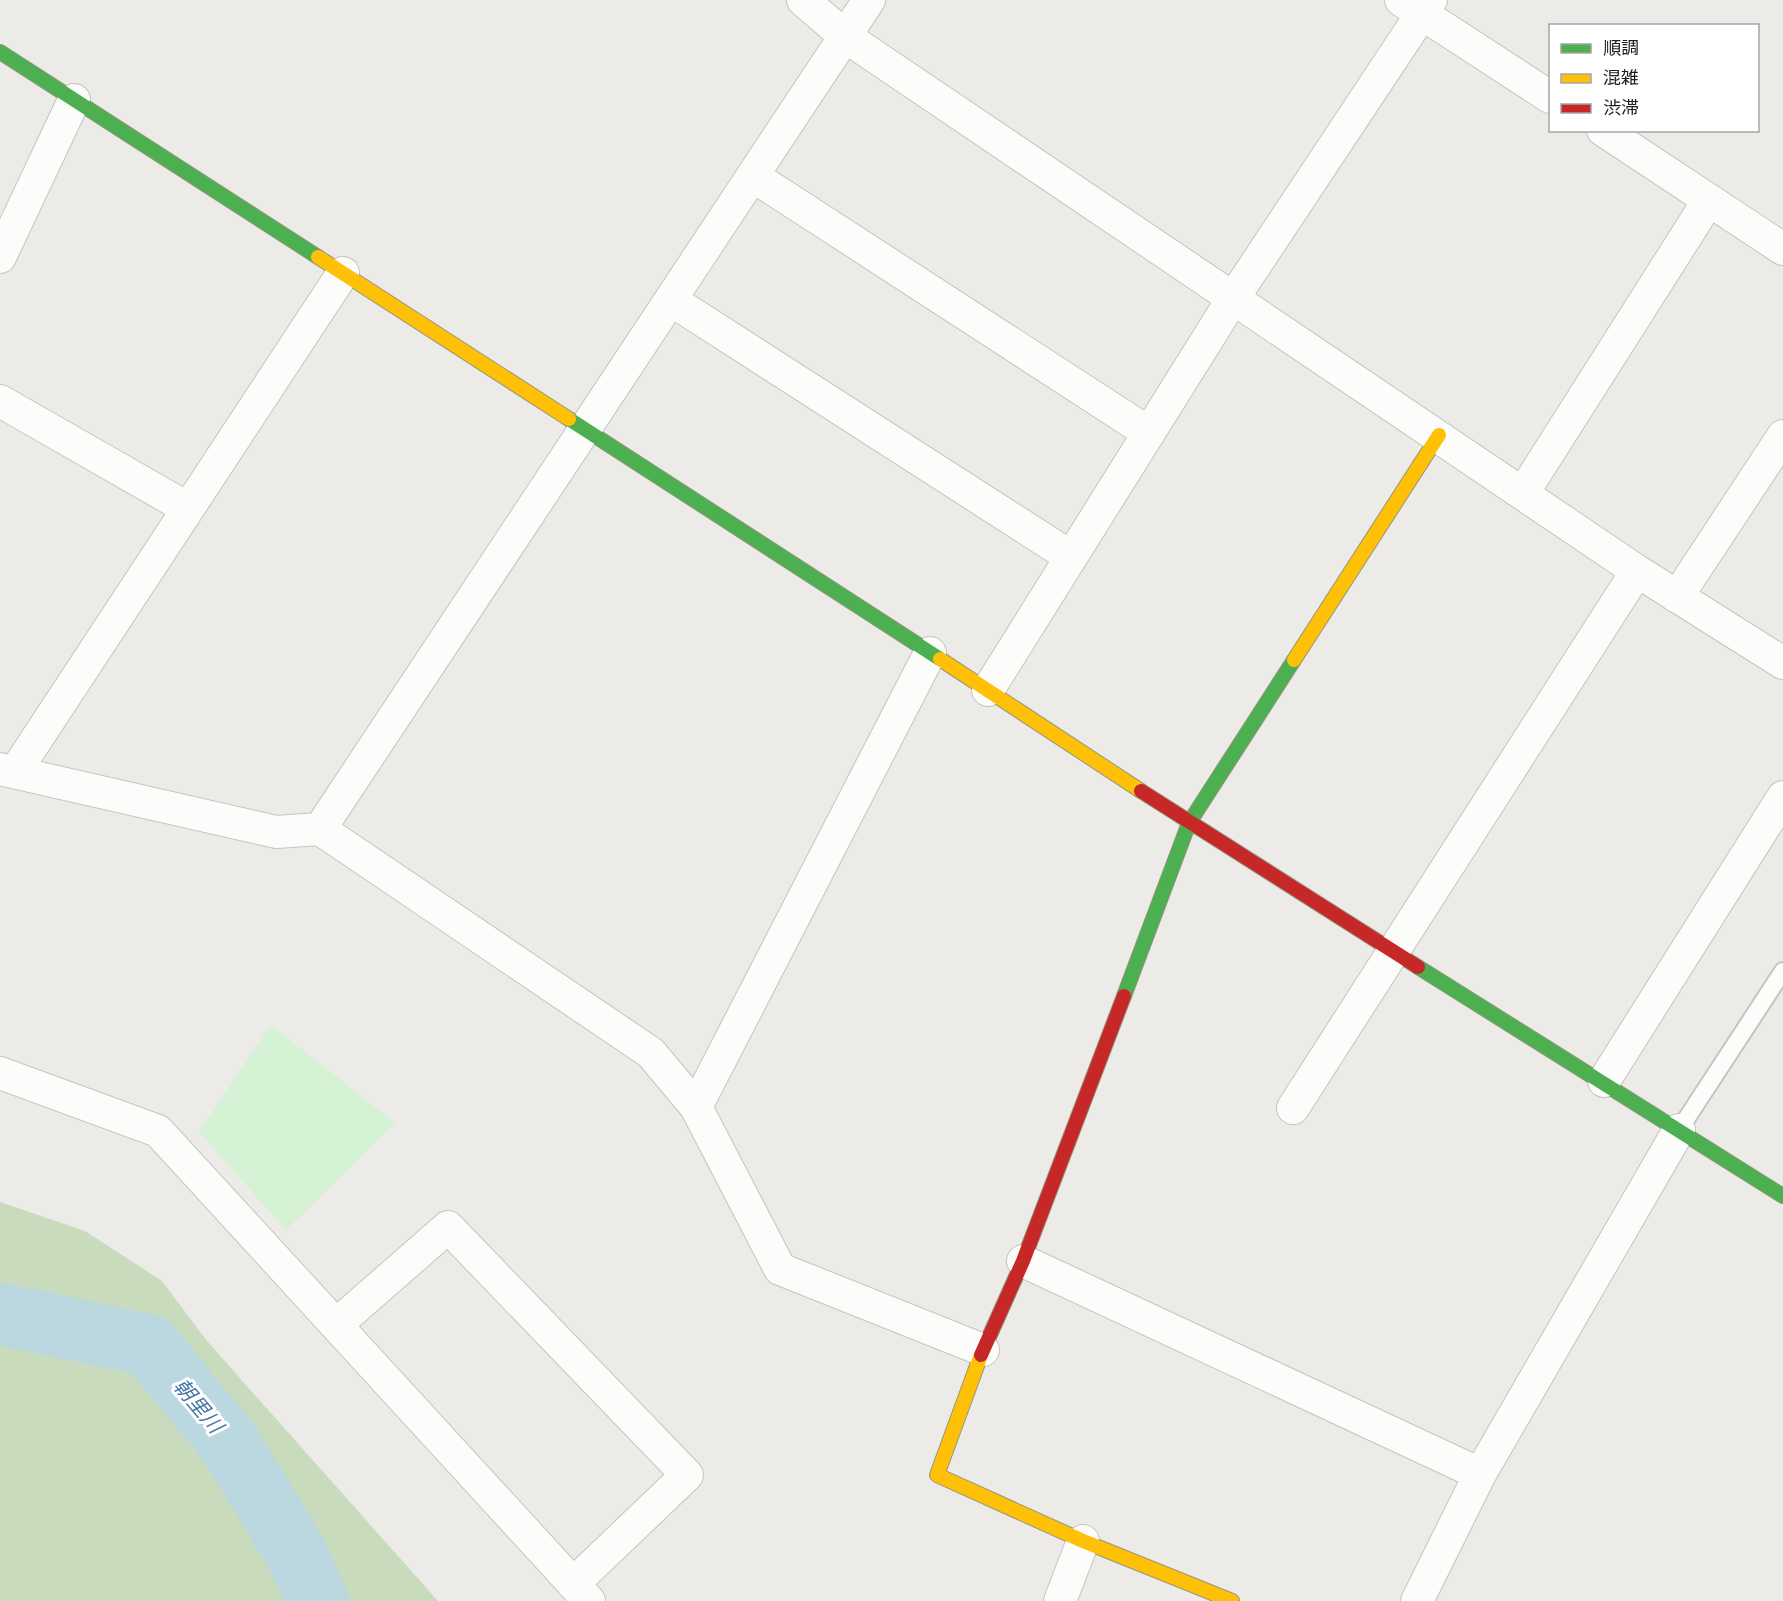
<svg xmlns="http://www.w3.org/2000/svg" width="1783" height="1601" font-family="Cabin,'Noto Sans JP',sans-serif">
	<rect width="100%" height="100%" fill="#edebe7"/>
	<path fill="#c8dbbd" d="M0,1202L85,1231L162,1281L207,1341L438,1601H0Z"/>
	<path fill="#d5f2d5" d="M271,1025L395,1123L286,1230L199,1132Z"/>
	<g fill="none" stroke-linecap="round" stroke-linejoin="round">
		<path stroke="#bbd7df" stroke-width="62" d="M0,1314L149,1345L230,1444L295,1551L318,1601"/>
		<g stroke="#c5c4c3" stroke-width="20">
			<path id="lane" d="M1679,1130L1783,971"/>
		</g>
		<g stroke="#c5c4c3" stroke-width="34">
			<g id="street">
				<path d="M803,0L846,37L1637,571L1783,663"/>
				<path d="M1401,0L1550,97"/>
				<path d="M1603,130L1783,249"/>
				<path d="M753,176L1149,433"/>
				<path d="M0,257L74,100"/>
				<path d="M671,300L1071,557"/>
				<path d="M0,401L187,508"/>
				<path d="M1523,493L1709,200"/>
				<path d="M1677,597L1783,436"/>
				<path d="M988,690L1232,300L1431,0"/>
				<path d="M0,769L276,832L320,829L651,1053L696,1107L780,1269L983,1350"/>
				<path d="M15,772L343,273"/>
				<path d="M320,829L869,0"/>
				<path d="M0,1073L158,1131L589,1601"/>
				<path d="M1604,1081L1783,797"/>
				<path d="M696,1107L930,653"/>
				<path d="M1293,1108L1637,571"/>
				<path d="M1023,1261L1480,1474"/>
				<path d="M336,1325L448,1227L687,1475L573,1584"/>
				<path d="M1060,1601L1083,1541"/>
				<path d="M1417,1601L1480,1474L1679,1130"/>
			</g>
		</g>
		<g stroke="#94967f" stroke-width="16">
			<g id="fast">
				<path d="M0,52L318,257"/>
				<path d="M569,419L940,659"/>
				<path d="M1418,967L1783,1196"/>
				<path d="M1124,996L1189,823L1294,660"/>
			</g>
		</g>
		<g stroke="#94967f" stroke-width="16">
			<g id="slow">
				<path d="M318,257L569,419"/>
				<path d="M940,659L1141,791"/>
				<path d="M1294,660L1439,435"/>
				<path d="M981,1355L937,1475L1083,1541L1232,1601"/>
			</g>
		</g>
		<g stroke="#94967f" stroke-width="16">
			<g id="jam">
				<path d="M1141,791L1418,967"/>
				<path d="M981,1355L1023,1261L1124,996"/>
			</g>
		</g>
		<use href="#lane" stroke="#fcfcfb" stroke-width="16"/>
		<use href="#street" stroke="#fcfcfb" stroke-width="32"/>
		<use href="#fast" stroke="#4caf50" stroke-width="14"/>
		<use href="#slow" stroke="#ffc107" stroke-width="14"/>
		<use href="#jam" stroke="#c62828" stroke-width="14"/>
	</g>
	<g text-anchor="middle" stroke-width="6" stroke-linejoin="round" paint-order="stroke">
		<g font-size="21" font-style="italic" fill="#4977a4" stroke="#fff">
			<text transform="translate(198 1406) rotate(50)" y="7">朝里川</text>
		</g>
	</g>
	<rect x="1549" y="24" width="210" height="108" fill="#ffffff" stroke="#a5a5a5" stroke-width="1.5"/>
	<rect x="1561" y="44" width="30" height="9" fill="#4caf50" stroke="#a5a5a5" stroke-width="1.5"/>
	<text x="1603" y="54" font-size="18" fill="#1e1e1e">順調</text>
	<rect x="1561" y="74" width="30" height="9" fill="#ffc107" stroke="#a5a5a5" stroke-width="1.5"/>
	<text x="1603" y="84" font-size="18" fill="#1e1e1e">混雑</text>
	<rect x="1561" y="104" width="30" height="9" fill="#c62828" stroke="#a5a5a5" stroke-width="1.5"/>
	<text x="1603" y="114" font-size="18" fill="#1e1e1e">渋滞</text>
</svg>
